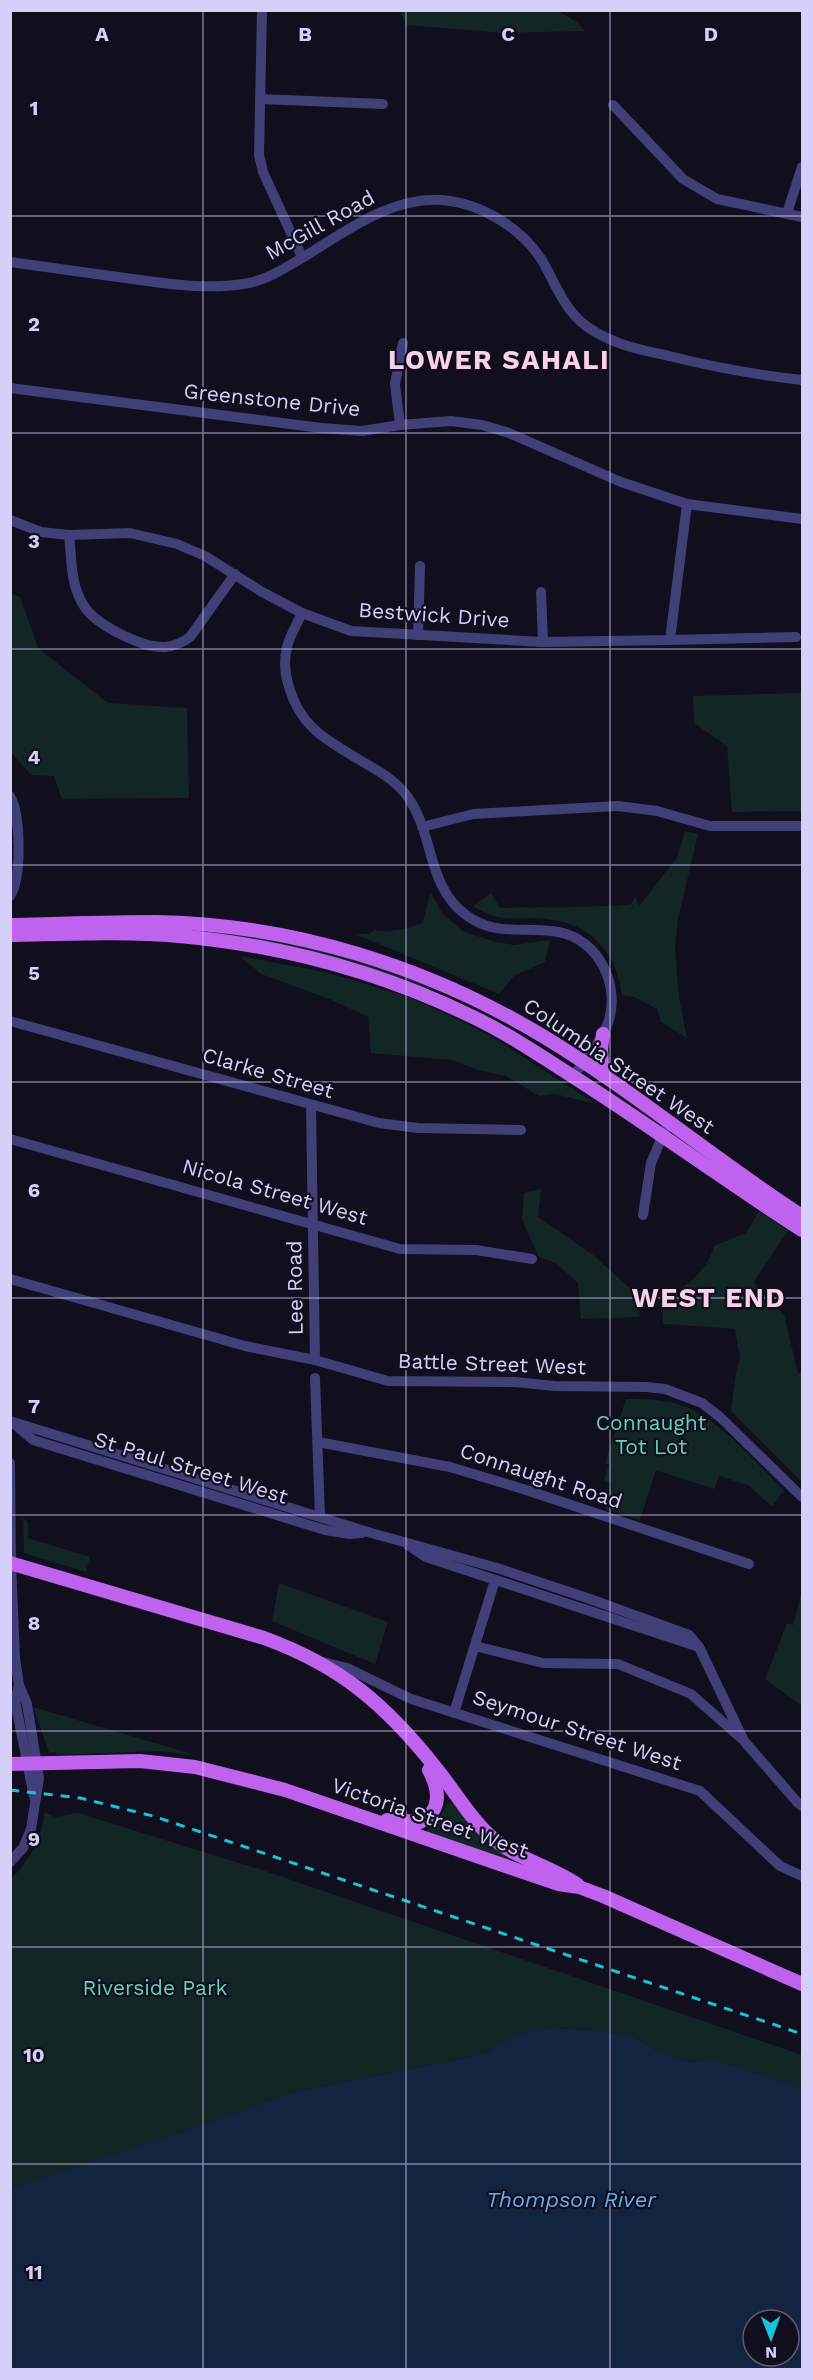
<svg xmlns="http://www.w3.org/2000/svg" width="813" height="2380" font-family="'Work Sans',sans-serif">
	<rect width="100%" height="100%" fill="#110e1d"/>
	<g fill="#122626">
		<path d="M400,11H558L578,23L585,31L502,33L406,25Z"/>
		<path d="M10,593L20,597L38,648L108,703L187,708L189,798L62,799L54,776L31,775L11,752Z"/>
		<path d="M802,693V811L732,812L727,746L694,723L693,696Z"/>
		<path d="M685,831L698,834L678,919L675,948L679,998L687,1038L661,1022L657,1009L634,997L622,995C617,956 594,926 553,920C520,914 504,927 473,906L491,893L500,908L616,906L631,904L636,896L639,906L677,858Z"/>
		<path d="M430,892L443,914L464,932L496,942L514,945L550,940L545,962L514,976L499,994L355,934H369L375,930C389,933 412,929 423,922Z"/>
		<path d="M207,931L291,942L378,966L443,990L442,993L329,957L207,933Z"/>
		<path d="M240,956L325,972L406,996L466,1023L497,1040L596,1104L555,1094L539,1096L506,1076L478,1070L452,1060L371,1053L368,1017L332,1000L261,974Z"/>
		<path d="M541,1189L538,1217L593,1255L634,1292L657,1297L658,1306L638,1303L640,1317L581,1319L578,1283L557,1264L538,1256L522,1219L524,1193Z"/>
		<path d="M759,1211L788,1231L754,1282L784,1315L798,1373H802V1482L731,1411L736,1372L740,1358L735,1329L663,1324L662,1302C685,1286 706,1274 714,1246L746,1233Z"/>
		<path d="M626,1399C644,1399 664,1399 681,1405C719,1418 756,1463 784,1490L772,1507L748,1485L719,1476L714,1489L656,1470L640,1520L605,1509L612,1484L604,1481L609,1465L605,1463Z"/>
		<path d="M23,1518L28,1522V1538L90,1557L86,1572L24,1553Z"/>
		<path d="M279,1583L388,1622L375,1664L272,1621Z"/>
		<path d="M802,1591V1706L765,1679L787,1623L793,1625Z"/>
		<path d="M33,1707L199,1756L159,1751L56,1755L55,1752H49Z"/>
		<path d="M451,1802L471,1826L514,1861L427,1833V1830L440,1818L447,1803Z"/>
		<path d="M45,1812L55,1817L78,1813L265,1871L802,2055V2088L713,2059L689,2062L657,2051L635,2037L595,2030L554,2028L527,2032L512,2037L487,2052L466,2058L293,2092L146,2145L11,2188V1879C30,1860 41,1839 45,1812Z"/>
	</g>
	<path fill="#132441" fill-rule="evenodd" d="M553,2028L595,2030L635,2037L657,2051L689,2062L713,2059L802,2088V2369H11V2188L154,2142L293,2092L466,2058L487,2052L512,2037L527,2032ZM753,2320H789V2356H753Z"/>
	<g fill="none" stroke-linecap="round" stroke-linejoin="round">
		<g stroke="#423e77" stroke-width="10">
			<path d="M262,10L259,155L263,172L302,257"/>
			<path d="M260,99L383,104"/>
			<path d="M613,105L683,179L717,199L802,217"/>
			<path d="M787,213L802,167"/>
			<path d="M10,262C46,267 82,272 118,277C161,283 206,291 249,283C268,279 285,268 302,258C345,232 389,197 442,200C481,203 522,228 543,262C556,285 565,312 589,328C615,345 638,349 669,356C713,367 757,375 802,380"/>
			<path d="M10,388L321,428L362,431L400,425L451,421L482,425L509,433L621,482L687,504L802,519"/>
			<path d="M400,425L395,384L403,343"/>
			<path d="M10,520L41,532L69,535L130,533L177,544L205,556L262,592L302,613L351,631L543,642L670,640L687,504"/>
			<path d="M69,535C72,560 70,584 84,606C96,625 142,648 165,647C175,646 182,643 190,637L235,574"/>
			<path d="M541,592L543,642"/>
			<path d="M302,613C297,624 290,635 287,647C284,660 285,675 289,687C301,729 329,741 363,762C382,773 400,783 411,802C434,839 428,887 466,915C495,937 525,926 558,932C599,939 621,986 608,1023C601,1042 585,1060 573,1076"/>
			<path d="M418,635L420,566"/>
			<path d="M670,640L796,637"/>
			<path d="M10,796C21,814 22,879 10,896"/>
			<path d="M422,827L473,814L618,806L657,811L710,826H802"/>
			<path d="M10,1021L379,1123L418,1128L521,1130"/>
			<path d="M311,1106L315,1360"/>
			<path d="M10,1139L400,1249L476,1250L532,1259"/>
			<path d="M643,1215L651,1163L668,1123"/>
			<path d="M10,1279L245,1346L315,1360L388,1381L515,1382L555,1386L647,1387L665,1389L702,1403L720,1417L802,1497"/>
			<path d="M315,1378L320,1517"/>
			<path d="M10,1421L368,1532L497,1568L590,1599L689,1635L699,1647L744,1741L798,1803L802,1806"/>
			<path d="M13,1423L33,1440L325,1530L350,1534L362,1533"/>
			<path d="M318,1442L450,1467L523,1489L749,1564"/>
			<path d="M10,1463L11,1563L15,1658L19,1685L27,1704L39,1778L31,1829L23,1848L10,1862"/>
			<path d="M408,1545L426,1557L699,1647"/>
			<path d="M475,1646L543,1663L618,1664L691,1694L741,1738"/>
			<path d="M323,1662L347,1668L411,1699L700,1791L780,1866L802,1876"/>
			<path d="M19,1685L15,1701L34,1797"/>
			<path d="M454,1713L495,1580"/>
		</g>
		<g stroke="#bf62ee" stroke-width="14">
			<path d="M10,925C59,924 107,922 155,922C293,924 429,967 546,1038C635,1092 715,1160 802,1216"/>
			<path d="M10,935C66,934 123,931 179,936C279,945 380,972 471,1016C509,1034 544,1058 580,1081C655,1129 727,1182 802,1230"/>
			<path d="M603,1034L601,1049L603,1075"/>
			<path d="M10,1563L264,1638C341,1666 386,1705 436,1768C455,1791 468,1816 490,1836C516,1859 550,1866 578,1885"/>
			<path d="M10,1764L140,1761L195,1767L285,1790L558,1884L579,1887L603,1896L802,1984"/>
			<path d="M387,1820L420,1822C443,1810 439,1789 429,1770"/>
		</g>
		<path stroke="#18c3dd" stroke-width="3" stroke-dasharray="9 8" stroke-linecap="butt" d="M10,1790L80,1798L153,1816L802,2034"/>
	</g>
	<path fill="none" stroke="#d6cffa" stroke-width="1.5" stroke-opacity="0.55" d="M203,10V2370M406,10V2370M610,10V2370M10,216H802M10,433H802M10,649H802M10,865H802M10,1082H802M10,1298H802M10,1515H802M10,1731H802M10,1947H802M10,2164H802"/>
	<g text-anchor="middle" stroke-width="4.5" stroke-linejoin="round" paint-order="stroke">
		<g font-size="21" fill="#d6cffa" stroke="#110e1d">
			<text transform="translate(320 225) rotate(-29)" y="7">McGill Road</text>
			<text transform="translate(272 400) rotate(6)" y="7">Greenstone Drive</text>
			<text transform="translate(434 615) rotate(4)" y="7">Bestwick Drive</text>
			<text transform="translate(619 1066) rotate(34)" y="7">Columbia Street West</text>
			<text transform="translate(268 1073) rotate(16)" y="7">Clarke Street</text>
			<text transform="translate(275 1192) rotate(16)" y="7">Nicola Street West</text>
			<text transform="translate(295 1288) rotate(-91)" y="7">Lee Road</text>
			<text transform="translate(492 1364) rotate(2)" y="7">Battle Street West</text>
			<text transform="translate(191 1468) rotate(17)" y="7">St Paul Street West</text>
			<text transform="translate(541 1476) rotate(18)" y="7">Connaught Road</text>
			<text transform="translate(577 1730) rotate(18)" y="7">Seymour Street West</text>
			<text transform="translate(430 1818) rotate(19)" y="7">Victoria Street West</text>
		</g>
		<g font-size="21" fill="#64d1ba" stroke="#110e1d">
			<text x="651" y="1430">Connaught<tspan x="651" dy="24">Tot Lot</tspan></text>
			<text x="155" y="1995">Riverside Park</text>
		</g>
		<g font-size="22" font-style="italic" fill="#68acef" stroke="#110e1d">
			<text x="571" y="2207">Thompson River</text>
		</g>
		<g font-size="27" font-weight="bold" letter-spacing="1.5" fill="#fad1ea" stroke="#110e1d">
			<text x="499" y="369">LOWER SAHALI</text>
			<text x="709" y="1307">WEST END</text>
		</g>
	</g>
	<g font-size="20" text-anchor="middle" font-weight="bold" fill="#d6cffa" stroke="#110e1d" stroke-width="4.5" stroke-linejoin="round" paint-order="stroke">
		<text x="102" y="41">A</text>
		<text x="305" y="41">B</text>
		<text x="508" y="41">C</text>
		<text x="711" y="41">D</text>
		<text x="34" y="115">1</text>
		<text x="34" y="331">2</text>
		<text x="34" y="548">3</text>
		<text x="34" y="764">4</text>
		<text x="34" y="980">5</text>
		<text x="34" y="1197">6</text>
		<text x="34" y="1413">7</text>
		<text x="34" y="1630">8</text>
		<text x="34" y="1846">9</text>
		<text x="34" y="2062">10</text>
		<text x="34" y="2279">11</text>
	</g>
	<rect width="813" height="2380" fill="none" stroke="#d6cffa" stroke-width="24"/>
	<g transform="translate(771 2338) rotate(179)"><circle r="28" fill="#110e1d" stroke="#605b75" stroke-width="1.5"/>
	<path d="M0-4.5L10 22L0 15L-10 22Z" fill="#18c3dd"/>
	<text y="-9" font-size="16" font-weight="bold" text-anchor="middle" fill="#d6cffa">N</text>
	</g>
</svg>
